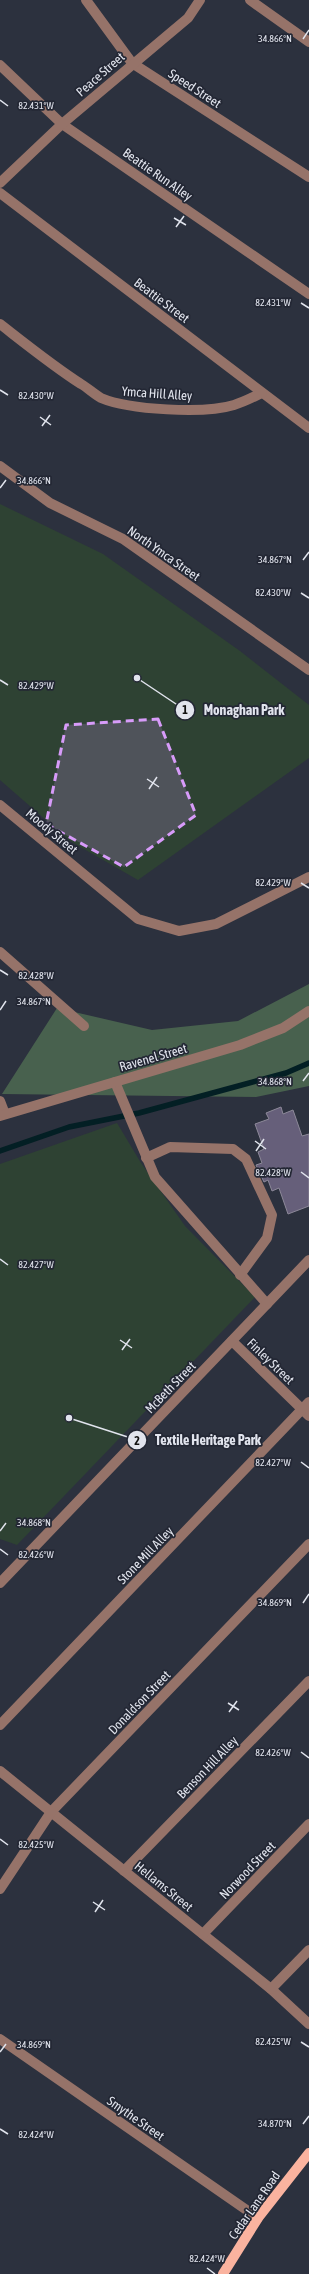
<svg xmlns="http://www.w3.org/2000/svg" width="309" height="2274" font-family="'Asap Condensed',sans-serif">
	<rect width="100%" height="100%" fill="#2c313e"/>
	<g fill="#2e4233">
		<path d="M0,504L103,554L240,651L309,705V758L138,880L70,841L0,780Z"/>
		<path d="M117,1123L141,1163L185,1226L255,1297L17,1545L0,1539V1164Z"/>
	</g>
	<path fill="#48614e" d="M309,984V1086L256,1097L2,1094L57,1008L152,1030L238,1021Z"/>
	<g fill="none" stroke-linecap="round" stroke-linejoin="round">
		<path stroke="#031f24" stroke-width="5.5" d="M0,1151L69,1127L139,1113L286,1073L309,1063"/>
	</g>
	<path fill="#665f7a" stroke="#8d8999" d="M281,1107L283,1114L293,1110L302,1136L309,1134V1206L288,1214L279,1188L272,1191L268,1180L264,1182L256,1165L262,1163L258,1152L264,1149L255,1124L269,1119L266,1113Z"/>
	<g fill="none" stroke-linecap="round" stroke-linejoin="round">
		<g stroke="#967369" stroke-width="10">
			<path d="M86,0L132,63L309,177"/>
			<path d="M250,0L309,42"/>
			<path d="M0,65L62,124L309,294"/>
			<path d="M0,183L62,124L188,18L200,0"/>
			<path d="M0,193L309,428"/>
			<path d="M0,324C27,345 53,366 81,384C88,388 94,394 101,398C129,410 205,414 234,405C244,402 253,397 262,393"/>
			<path d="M0,466L50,503L123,539L309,670"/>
			<path d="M0,805L138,919L179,931L216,924L309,877"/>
			<path d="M0,952L84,1026"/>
			<path d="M115,1082L155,1177L267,1304"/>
			<path d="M0,1101L5,1114"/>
			<path d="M0,1116L240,1045L283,1028L309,1011"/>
			<path d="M146,1158L170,1147L233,1149L246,1159L272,1215L267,1238L240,1275"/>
			<path d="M232,1341L309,1416"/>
			<path d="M0,1583L309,1260"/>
			<path d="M0,1725L309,1402"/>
			<path d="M0,1771L271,1989L309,2024"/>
			<path d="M124,1871L309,1681"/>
			<path d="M0,1889L51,1812L309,1544"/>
			<path d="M203,1934L309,1824"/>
			<path d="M271,1989L309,1950"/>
			<path d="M0,2039L258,2218"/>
		</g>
		<path stroke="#fab39f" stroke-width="10" d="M223,2274L258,2218L309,2153"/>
	</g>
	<path fill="#d79bf9" fill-opacity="0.2" stroke="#d79bf9" stroke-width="3" stroke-dasharray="8 5" stroke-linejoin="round" d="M158,719L196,815L124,867L46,824L66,725Z"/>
	<path fill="none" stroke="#e1e4ed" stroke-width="1.5" d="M303,39L309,30M0,100L8,106M174,218L186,225M176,227L184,216M301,303L309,308M0,390L8,395M40,417L51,425M42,426L50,415M0,488L6,480M303,560L309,552M301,593L309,598M0,680L8,685M147,779L159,787M149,789L157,777M301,883L309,888M0,970L8,975M0,1010L6,1001M303,1081L309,1073M255,1141L266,1149M256,1151L264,1139M301,1172L309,1178M0,1259L8,1265M120,1340L132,1348M122,1350L130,1339M301,1462L309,1468M0,1531L6,1523M0,1549L8,1555M303,1603L309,1594M228,1703L239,1710M229,1712L237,1701M301,1752L309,1758M0,1839L8,1845M93,1902L105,1910M95,1912L103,1900M301,2042L309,2047M0,2052L6,2044M303,2124L309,2116M0,2129L8,2134M207,2268L215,2274"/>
	<g text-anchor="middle" stroke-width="3.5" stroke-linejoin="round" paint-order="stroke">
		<g font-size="13" fill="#e1e4ed" stroke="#232734">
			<text transform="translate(100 74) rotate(-41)" y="5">Peace Street</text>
			<text transform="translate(195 88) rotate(33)" y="5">Speed Street</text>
			<text transform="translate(158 174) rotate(35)" y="5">Beattie Run Alley</text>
			<text transform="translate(162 300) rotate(37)" y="5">Beattie Street</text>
			<text transform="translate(157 393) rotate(4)" y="5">Ymca Hill Alley</text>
			<text transform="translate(164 553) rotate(35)" y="5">North Ymca Street</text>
			<text transform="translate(52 831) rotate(40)" y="5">Moody Street</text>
			<text transform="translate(153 1057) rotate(-16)" y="5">Ravenel Street</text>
			<text transform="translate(271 1361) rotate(44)" y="5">Finley Street</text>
			<text transform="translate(170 1387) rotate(-46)" y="5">McBeth Street</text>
			<text transform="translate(145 1555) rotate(-46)" y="5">Stone Mill Alley</text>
			<text transform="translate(139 1702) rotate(-46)" y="5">Donaldson Street</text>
			<text transform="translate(207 1767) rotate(-46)" y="5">Benson Hill Alley</text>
			<text transform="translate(247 1870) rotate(-46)" y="5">Norwood Street</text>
			<text transform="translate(164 1886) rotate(39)" y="5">Hellams Street</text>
			<text transform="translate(136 2118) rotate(35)" y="5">Smythe Street</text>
			<text transform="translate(254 2205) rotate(-55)" y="5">Cedar Lane Road</text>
		</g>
	</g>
	<g font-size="10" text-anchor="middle" fill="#e1e4ed" stroke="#232734" stroke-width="3.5" stroke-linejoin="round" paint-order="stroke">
		<text x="275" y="42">34.866°N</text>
		<text x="36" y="109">82.431°W</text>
		<text x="273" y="306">82.431°W</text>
		<text x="36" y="399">82.430°W</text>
		<text x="34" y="484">34.866°N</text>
		<text x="275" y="563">34.867°N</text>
		<text x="273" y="596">82.430°W</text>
		<text x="36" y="689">82.429°W</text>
		<text x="273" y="886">82.429°W</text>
		<text x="36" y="979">82.428°W</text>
		<text x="34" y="1005">34.867°N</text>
		<text x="275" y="1085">34.868°N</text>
		<text x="273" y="1176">82.428°W</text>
		<text x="36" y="1268">82.427°W</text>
		<text x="273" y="1466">82.427°W</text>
		<text x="34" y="1526">34.868°N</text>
		<text x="36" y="1558">82.426°W</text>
		<text x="275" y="1606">34.869°N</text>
		<text x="273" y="1756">82.426°W</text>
		<text x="36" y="1848">82.425°W</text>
		<text x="273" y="2045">82.425°W</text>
		<text x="34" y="2048">34.869°N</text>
		<text x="275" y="2127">34.870°N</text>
		<text x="36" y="2138">82.424°W</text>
		<text x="207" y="2262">82.424°W</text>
	</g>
	<path fill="none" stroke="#e1e4ed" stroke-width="1.5" d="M137 678L185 710M69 1418L137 1440"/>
	<g fill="#e1e4ed" stroke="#232734" stroke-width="1.5">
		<circle cx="137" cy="678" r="4"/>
		<circle cx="69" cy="1418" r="4"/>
		<circle cx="185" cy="710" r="10"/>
		<circle cx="137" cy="1440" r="10"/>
	</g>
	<g font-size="12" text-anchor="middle" font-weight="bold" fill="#111">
		<text x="185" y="714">1</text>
		<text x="137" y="1445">2</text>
	</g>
	<g font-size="14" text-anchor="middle" font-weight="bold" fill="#e1e4ed" stroke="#232734" stroke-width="3.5" stroke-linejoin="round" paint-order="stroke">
		<text x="244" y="715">Monaghan Park</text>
		<text x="208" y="1445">Textile Heritage Park</text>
	</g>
</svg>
